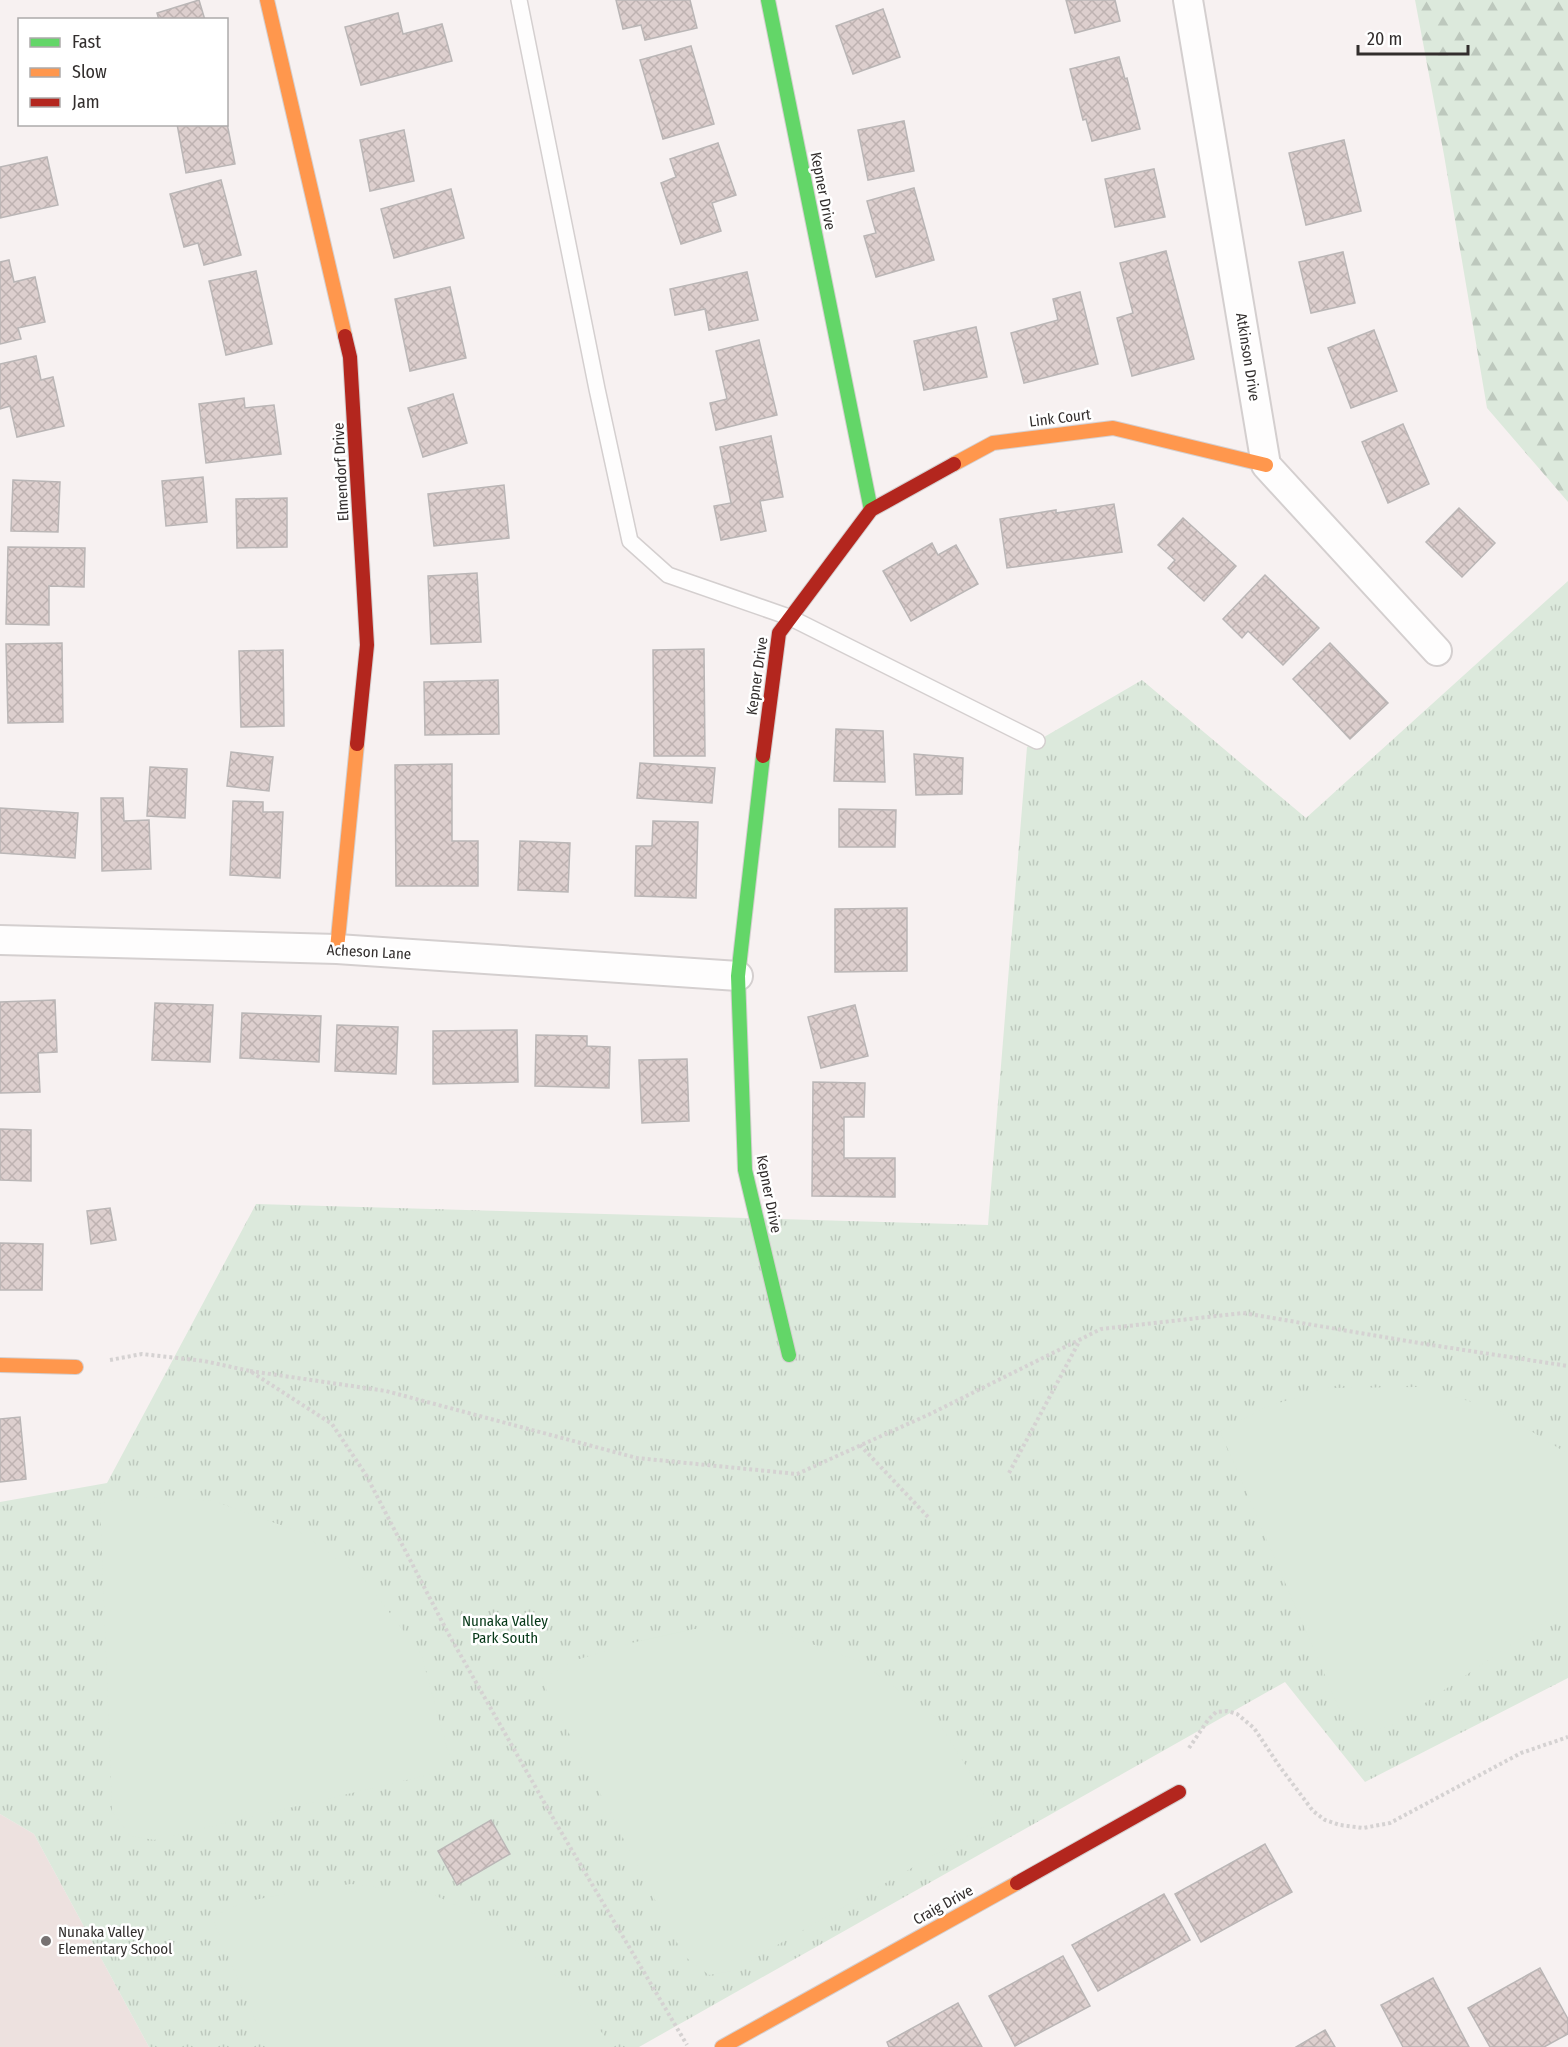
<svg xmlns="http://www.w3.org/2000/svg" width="1568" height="2047" font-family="'Fira Sans Condensed',sans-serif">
	<defs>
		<pattern id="grass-tufts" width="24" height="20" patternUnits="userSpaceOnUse" patternTransform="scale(1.5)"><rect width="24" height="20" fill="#dce9dc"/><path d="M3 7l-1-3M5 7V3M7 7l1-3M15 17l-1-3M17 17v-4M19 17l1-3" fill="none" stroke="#bdc8bd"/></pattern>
		<pattern id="forest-firs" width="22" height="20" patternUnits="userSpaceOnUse" patternTransform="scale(1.5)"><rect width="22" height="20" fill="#dce9dc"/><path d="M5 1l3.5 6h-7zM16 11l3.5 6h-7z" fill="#bdc8bd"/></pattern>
		<pattern id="building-cross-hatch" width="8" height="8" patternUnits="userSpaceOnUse" patternTransform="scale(1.5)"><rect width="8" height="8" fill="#ddcfce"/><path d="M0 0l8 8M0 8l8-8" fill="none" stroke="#beb2b1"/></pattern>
	</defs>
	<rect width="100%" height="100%" fill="#f7f1f1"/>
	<path fill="#ede1df" d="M0,1814L34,1834L149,2047H0Z"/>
	<path fill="url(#grass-tufts)" d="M1568,581V1678L1365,1782L1285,1682L639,2047H149L34,1834L0,1814V1502L107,1483L256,1204L988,1225L1027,747L1142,680L1306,818Z"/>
	<path fill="url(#forest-firs)" d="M1415,0H1568V502L1487,408L1444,155Z"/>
	<g fill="#dce9dc">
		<path d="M1418,1387L1494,1408L1568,1454V1606L1391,1726L1368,1731L1342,1715L1220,1431L1266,1407L1326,1388Z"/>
		<path d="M151,1497L214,1501L300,1532L364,1579L421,1654L453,1769L154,1840L130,1836L112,1811L100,1503Z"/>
		<path d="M694,1629L784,1634L859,1661L935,1717L999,1818L732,1971L709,1975L684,1956L541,1679L576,1660L631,1643Z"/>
		<path d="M351,1884L432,1894L496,1924L560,1979L613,2047H266L212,1917L244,1902L295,1892Z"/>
	</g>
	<g fill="url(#building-cross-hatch)" stroke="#bab6b6" stroke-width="1.5">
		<path d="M199,0L205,20H159L157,13Z"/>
		<path d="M616,0H690L697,28L645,40L641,25L623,29Z"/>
		<path d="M1066,0H1115L1120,21L1075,33Z"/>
		<path d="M883,9L900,57L853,74L836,26Z"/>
		<path d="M398,13L403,34L442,24L452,61L361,85L345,27Z"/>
		<path d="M691,46L714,124L663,139L640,60Z"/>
		<path d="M1119,57L1125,79L1127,78L1140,129L1092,141L1086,119L1083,120L1070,69Z"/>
		<path d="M226,118L235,164L186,173L177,124H226Z"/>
		<path d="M904,121L914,171L868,180L858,130Z"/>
		<path d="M404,130L414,181L370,191L360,140Z"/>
		<path d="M1344,140L1361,211L1306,225L1289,153Z"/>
		<path d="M718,143L736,195L712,203L721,231L681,244L661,183L676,177L670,159Z"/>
		<path d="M47,157L58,205L0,218V167Z"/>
		<path d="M1154,169L1165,217L1115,227L1105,179Z"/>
		<path d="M221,180L241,255L204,265L198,243L184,247L170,194Z"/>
		<path d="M914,188L934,260L876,277L864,236L876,233L867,201Z"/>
		<path d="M451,189L464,238L394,258L381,209Z"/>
		<path d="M1166,251L1194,359L1132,376L1117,318L1133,313L1120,263Z"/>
		<path d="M1343,252L1355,303L1311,313L1299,262Z"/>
		<path d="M9,260L14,282L35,277L45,322L18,328L21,339L0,344V262Z"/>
		<path d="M256,271L272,344L226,355L209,281Z"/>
		<path d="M747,272L758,320L709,330L705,309L675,315L670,289Z"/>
		<path d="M450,287L466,358L410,371L395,299Z"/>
		<path d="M1080,292L1098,364L1024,383L1011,333L1058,320L1053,299Z"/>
		<path d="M976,327L987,377L924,390L914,341Z"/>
		<path d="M1374,330L1397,391L1351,408L1328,348Z"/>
		<path d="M759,340L777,415L716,430L710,403L727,399L716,351Z"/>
		<path d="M36,356L41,380L53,377L64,426L17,437L10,406L0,409V364Z"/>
		<path d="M453,394L467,443L423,457L408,408Z"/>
		<path d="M244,398L245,408L274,405L281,454L206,463L199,404Z"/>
		<path d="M1403,424L1429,484L1388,503L1362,442Z"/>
		<path d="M771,436L783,497L760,501L766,531L721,540L714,506L731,503L720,447Z"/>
		<path d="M203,477L207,522L166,526L162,481Z"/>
		<path d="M13,480L60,482L58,532L11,531Z"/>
		<path d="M504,485L509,538L434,546L428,494Z"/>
		<path d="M287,498V547L237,548L236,499Z"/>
		<path d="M1114,504L1122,552L1007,568L1000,519L1056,510V513Z"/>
		<path d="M1459,508L1495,543L1462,577L1426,542Z"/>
		<path d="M1183,518L1236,566L1204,601L1168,568L1175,560L1158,545Z"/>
		<path d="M932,543L938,555L956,545L978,584L911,621L883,571Z"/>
		<path d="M8,547L85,548L84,587L49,586V625L6,624Z"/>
		<path d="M477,573L481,642L431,644L428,576Z"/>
		<path d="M1265,575L1319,628L1283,665L1248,631L1242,638L1223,619Z"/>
		<path d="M62,643L63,722L8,723L6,644Z"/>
		<path d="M1330,643L1388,703L1350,739L1293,679Z"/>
		<path d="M704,649L705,756H654L653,650Z"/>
		<path d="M283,650L284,726L241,727L239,651Z"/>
		<path d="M498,680L499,734L425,735L424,682Z"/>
		<path d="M836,729L883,731L885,782L834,781Z"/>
		<path d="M231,752L273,757L269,791L227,786Z"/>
		<path d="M914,754L963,758L962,794L916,795Z"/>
		<path d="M640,763L715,768L712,803L637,798Z"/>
		<path d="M452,764V841H478V886H396L395,765Z"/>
		<path d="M150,767L187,769L185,818L147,816Z"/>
		<path d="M101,798H123L124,821L149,820L151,869L102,871Z"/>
		<path d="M233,801L263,802V812H283L280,878L230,875Z"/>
		<path d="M0,808L78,813L75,858L0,853Z"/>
		<path d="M839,809L896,810L895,847H839Z"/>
		<path d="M653,821L698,822L696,898L635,896L636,846H652Z"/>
		<path d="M520,841L570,843L568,892L518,890Z"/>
		<path d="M907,908V971L835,972V909Z"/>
		<path d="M55,1000L57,1052L38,1053L40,1092L0,1093V1002Z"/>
		<path d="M155,1003L213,1005L210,1062L152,1060Z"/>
		<path d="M855,1005L868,1056L821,1068L808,1017Z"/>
		<path d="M242,1013L321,1016L319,1062L240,1058Z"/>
		<path d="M337,1025L398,1027L396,1074L335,1071Z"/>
		<path d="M517,1030L518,1082L433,1084V1031Z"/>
		<path d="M536,1035L587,1036V1046L610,1047L609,1088L535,1086Z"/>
		<path d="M687,1059L689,1121L642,1123L639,1060Z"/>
		<path d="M813,1082L865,1083L864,1117H844V1158H895V1197L812,1196Z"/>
		<path d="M0,1129L31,1130V1181L0,1180Z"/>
		<path d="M110,1208L116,1240L91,1244L87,1211Z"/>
		<path d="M0,1243L43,1244L42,1290H0Z"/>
		<path d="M20,1417L26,1479L0,1482V1419Z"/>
		<path d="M491,1820L510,1854L457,1885L438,1851Z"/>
		<path d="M1265,1844L1292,1892L1201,1942L1175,1894Z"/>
		<path d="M1164,1894L1190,1940L1098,1991L1072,1945Z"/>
		<path d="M1063,1956L1090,2006L1015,2046L989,1996Z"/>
		<path d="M1540,1968L1568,2019V2034L1544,2047H1490L1468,2008Z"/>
		<path d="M1433,1978L1469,2047H1403L1381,2005Z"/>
		<path d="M958,2003L982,2047H889L887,2042Z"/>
		<path d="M1325,2030L1335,2047H1296Z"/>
	</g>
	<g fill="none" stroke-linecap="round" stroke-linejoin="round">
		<g stroke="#d4cfcf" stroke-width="18">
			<path id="lane" d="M519,0L597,389L630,541L668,575L789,617L1037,741"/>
		</g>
		<g stroke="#d4cfcf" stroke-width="32">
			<g id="street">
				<path d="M1188,0L1266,465L1437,651"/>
				<path d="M0,940L337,949L738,976"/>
			</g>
		</g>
		<g stroke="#d4cfcf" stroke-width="16">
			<g id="fast">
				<path d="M768,0L871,510"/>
				<path d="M763,756L738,976L745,1170L789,1355"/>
			</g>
		</g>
		<g stroke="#d4cfcf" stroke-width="16">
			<g id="slow">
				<path d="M267,0L345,336"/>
				<path d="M954,464L993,443L1113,428L1266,465"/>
				<path d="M337,949L357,744"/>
				<path d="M0,1365L76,1367"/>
				<path d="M722,2047L1017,1883"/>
			</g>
		</g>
		<g stroke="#d4cfcf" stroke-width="16">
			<g id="jam">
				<path d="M345,336L350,357L367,645L357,744"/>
				<path d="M763,756L779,633L871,510L954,464"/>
				<path d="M1017,1883L1179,1792"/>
			</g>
		</g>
		<g stroke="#d5d2d2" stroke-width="4" stroke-dasharray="3 3" stroke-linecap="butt">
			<path d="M110,1360L142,1354L204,1361L250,1371L332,1424L366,1475L448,1633L557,1825L687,2045"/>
			<path d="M250,1371L386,1391L637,1458L797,1474L930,1414L1101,1329L1243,1313L1425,1344L1568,1366"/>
			<path d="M860,1445L928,1517"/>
			<path d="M1009,1473L1080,1340"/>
			<path d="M1189,1748L1208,1720L1216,1712L1227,1711L1237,1714L1254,1728L1280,1767L1313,1811L1325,1820L1340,1825L1363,1828L1390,1823L1521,1753L1568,1737"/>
		</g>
		<use href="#lane" stroke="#fefdfd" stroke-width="15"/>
		<use href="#street" stroke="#fefdfd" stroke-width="28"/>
		<use href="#fast" stroke="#63d668" stroke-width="14"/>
		<use href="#slow" stroke="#ff974d" stroke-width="14"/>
		<use href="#jam" stroke="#b3261e" stroke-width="14"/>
	</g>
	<circle fill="#777272" stroke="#fff" stroke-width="2" cx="46" cy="1941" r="6"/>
	<g text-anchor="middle" stroke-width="5" stroke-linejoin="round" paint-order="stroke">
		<g font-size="15" fill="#322e2d" stroke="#fff">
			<text transform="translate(823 191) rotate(79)" y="5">Kepner Drive</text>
			<text transform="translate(1248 357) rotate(81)" y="5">Atkinson Drive</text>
			<text transform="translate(1060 418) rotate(-7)" y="5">Link Court</text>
			<text transform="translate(341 472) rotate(-93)" y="5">Elmendorf Drive</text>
			<text transform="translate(757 676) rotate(-82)" y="5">Kepner Drive</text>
			<text transform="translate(369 952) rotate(3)" y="5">Acheson Lane</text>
			<text transform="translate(769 1194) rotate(79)" y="5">Kepner Drive</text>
			<text transform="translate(943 1905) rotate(-29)" y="5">Craig Drive</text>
		</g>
		<g font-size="15" fill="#053717" stroke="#fff">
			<text x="505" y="1626">Nunaka Valley<tspan x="505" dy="17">Park South</tspan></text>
		</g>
		<g font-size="15" fill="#322e2d" stroke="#fff" text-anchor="start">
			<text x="58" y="1937">Nunaka Valley<tspan x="58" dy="17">Elementary School</tspan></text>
		</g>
	</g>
	<rect x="18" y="18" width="210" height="108" fill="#ffffff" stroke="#adabab" stroke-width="1.5"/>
	<rect x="30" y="38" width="30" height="9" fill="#63d668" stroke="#adabab" stroke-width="1.5"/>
	<text x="72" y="48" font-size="18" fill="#322e2d">Fast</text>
	<rect x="30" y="68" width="30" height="9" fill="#ff974d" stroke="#adabab" stroke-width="1.5"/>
	<text x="72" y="78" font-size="18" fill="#322e2d">Slow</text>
	<rect x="30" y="98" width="30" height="9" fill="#b3261e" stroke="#adabab" stroke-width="1.5"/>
	<text x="72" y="108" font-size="18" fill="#322e2d">Jam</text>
	<path d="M1358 45v9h110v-9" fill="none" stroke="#322e2d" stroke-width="3"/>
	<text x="1367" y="45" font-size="18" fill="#322e2d" stroke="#ffffff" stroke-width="4.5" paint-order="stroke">20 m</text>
</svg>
